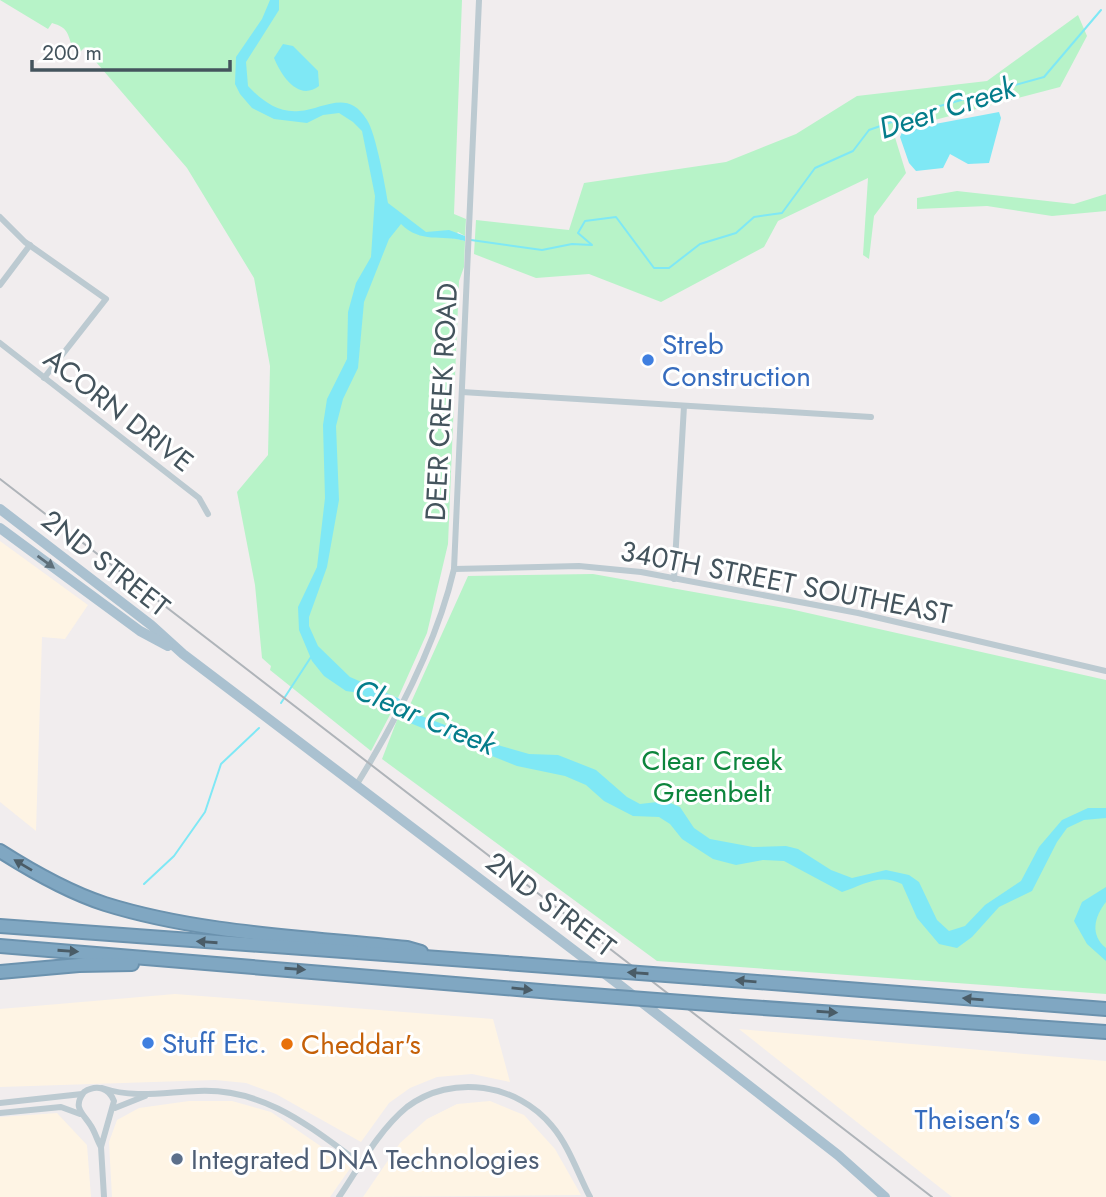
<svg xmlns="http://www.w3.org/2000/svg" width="1106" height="1197" font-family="Jost,sans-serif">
	<rect width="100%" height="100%" fill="#f1edee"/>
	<g fill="#fef4e4">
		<path d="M0,541L88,605L65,639L42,637L36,831L0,802Z"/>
		<path d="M175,994L493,1019L510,1082L472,1074L437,1077L410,1088L389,1103L361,1142L276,1094L246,1083L215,1080L0,1087V1009Z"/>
		<path d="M739,1029L1106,1061V1197H952Z"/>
		<path d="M189,1101H232L271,1112L351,1167L330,1197H112L109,1142L117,1120L139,1108Z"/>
		<path d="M490,1101L524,1115L555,1149L581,1195L363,1197L400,1143L427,1119L457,1104Z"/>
		<path d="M57,1113L87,1145L91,1197H0V1117Z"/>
	</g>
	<g fill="#b7f3c8">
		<path d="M0,0H270V7L279,9V0H462L454,214L466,219L465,236L458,232L453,238L465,241L464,267L459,281L448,544L427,633L398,698L392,695L386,707L392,711L371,751L270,670L271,666L262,658L255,585L237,492L268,455L270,366L254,278L187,168L84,48L80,52L72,46C67,32 68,28 52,23L48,29Z"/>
		<path d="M1078,15L1087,36L1060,87L893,131L906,173L874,216L869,259L863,255L868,178L778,221L764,247L661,302L589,274L536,278L474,254L476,220L569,230L584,183L726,162L796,134L857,96L987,81Z"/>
		<path d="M957,191L1074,204L1106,194V211L1052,216L987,206L917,209V198Z"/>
		<path d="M593,574L790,609L1106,680V994L657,961L382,759L399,715L404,718L468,576Z"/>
	</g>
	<g fill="#7fe8f5">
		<path d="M270,0H279V10L246,62L248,86C262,101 278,113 299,111C324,109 348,88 367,120C376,134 385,185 388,203L426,232L449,230L465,236V241C441,234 421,244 401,224L389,239L364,302L358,368L343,399L336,426L339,500L327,567L309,617V626L318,646L350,677L398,698L416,714L501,746L529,754L558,755L596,770L627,797L640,804L666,801L680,807L694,828L710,839L753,847L786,846L798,849L831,870L852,878L886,870L909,875L919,882L937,920L949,931L965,926L985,905L1021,881L1039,847L1062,820L1088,808H1106V818L1084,820L1067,828L1057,842L1032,891L999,907L972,937L957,948L939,944L917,918L902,884C879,873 864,885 842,892L784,861L763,860L736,865L713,859L682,839L670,824L659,817L633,816L604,801L586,785L565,776L517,766L410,723L360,693L346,691L324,676L312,661L299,630L298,607L317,567L325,498L323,425L327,399L347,359L348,312L356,283L371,257L375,196L362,131L353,122L339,113L323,115L307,123L274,119L252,108L240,94L235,84L236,57L262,19Z"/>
		<path d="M283,44L293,46L318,71L319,86C298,102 281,75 274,58Z"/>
		<path d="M999,112L1001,118L989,163L968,164L950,154L943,168L916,171L909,163L900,137L903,130Z"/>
		<path d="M1106,887V902C1094,917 1090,935 1106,948V961L1087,944L1074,921L1082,902Z"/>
	</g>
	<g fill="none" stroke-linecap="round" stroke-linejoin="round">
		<g stroke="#7fe8f5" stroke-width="2">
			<path d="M471,240L542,250L572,244L592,245L578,233L585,221L616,217L654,268H669L700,244L736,233L754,217L782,213L815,168L853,151L869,130L929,109L1044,77L1101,10"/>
			<path d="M281,703L311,657"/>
			<path d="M144,884L174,856L205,812L221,764L259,728"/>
		</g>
		<g stroke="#6b92ae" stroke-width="16">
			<g id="highway">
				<path d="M0,851C33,872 68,892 105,904C201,934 307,937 407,948L421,952"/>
				<path d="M0,926L519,964"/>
				<path d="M0,946L552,992"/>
				<path d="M0,972L79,965L132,964"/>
				<path d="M706,978L1106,1009"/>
				<path d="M735,1006L1106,1032"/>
			</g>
		</g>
		<g stroke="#bccad1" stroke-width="6">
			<path d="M0,217L25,242L106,299L44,378"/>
			<path d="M0,285L30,245"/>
			<path d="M0,343L199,498L208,514"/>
			<path d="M462,392L871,417"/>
			<path d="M454,569L579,566L641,572L858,613L1106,671"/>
			<path d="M674,579L684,406"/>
			<path d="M357,784C397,719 437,643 454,569L479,0"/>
			<path d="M102,1088C135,1099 165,1092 198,1091C265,1088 310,1127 361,1164"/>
			<path d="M0,1103L82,1094"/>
			<path d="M115,1108L145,1096"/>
			<path d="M0,1113L61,1107L80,1114"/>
			<path d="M101,1147C97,1140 95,1132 91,1126C83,1113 72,1108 84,1092C97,1084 109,1088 114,1101L101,1147L104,1197"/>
			<path d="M339,1197C359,1167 379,1130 407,1107C452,1073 518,1084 552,1126C569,1146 578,1174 590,1197"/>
		</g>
		<g stroke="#aac1d0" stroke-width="10">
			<path d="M0,509L151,625L183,654L617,983L838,1155L885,1197"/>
			<path d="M0,528L140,631L168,646"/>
		</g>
		<use href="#highway" stroke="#80a7c2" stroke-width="12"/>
		<path stroke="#afb4b9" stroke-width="2" d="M0,479L932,1197"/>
		<g stroke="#6b92ae" stroke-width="16" stroke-linecap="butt">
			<g id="highway-bridge">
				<path d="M519,964L706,978"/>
				<path d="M552,992L735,1006"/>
			</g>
		</g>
		<use href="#highway-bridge" stroke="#80a7c2" stroke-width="12"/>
	</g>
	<defs><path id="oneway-solid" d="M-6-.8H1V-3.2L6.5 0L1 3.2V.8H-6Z" transform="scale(1.75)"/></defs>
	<use fill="#5e6f7a" href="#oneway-solid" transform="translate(46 562) rotate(36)"/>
	<g fill="#4a5c67">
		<use href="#oneway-solid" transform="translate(23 865) rotate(-149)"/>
		<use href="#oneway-solid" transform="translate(207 942) rotate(-176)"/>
		<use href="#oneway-solid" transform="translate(68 951) rotate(4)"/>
		<use href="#oneway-solid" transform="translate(295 969) rotate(4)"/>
		<use href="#oneway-solid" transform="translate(638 973) rotate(-176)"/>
		<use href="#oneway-solid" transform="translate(746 981) rotate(-175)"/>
		<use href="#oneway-solid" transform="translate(522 989) rotate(6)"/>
		<use href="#oneway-solid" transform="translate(973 999) rotate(-175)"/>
		<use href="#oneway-solid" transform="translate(827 1012) rotate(4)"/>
	</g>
	<g fill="#3f7fe0" stroke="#fff" stroke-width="2.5">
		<circle cx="648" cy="360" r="7"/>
		<circle cx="148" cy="1043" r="7"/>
		<circle cx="1034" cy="1119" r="7"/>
	</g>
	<circle fill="#e8710a" stroke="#fff" stroke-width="2.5" cx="287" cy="1044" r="7"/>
	<circle fill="#5c6f8a" stroke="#fff" stroke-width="2.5" cx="177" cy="1159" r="7"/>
	<g text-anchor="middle" stroke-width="6" stroke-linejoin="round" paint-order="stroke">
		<g font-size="28" fill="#366cbe" stroke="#fff" text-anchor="start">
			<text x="662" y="354">Streb<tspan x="662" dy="32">Construction</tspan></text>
			<text x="162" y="1053">Stuff Etc.</text>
			<text x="1020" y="1129" text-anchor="end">Theisen's</text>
		</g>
		<g font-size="28" fill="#44545d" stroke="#fff">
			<text transform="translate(441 402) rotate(-87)" y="10">DEER CREEK ROAD</text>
			<text transform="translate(119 410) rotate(38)" y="10">ACORN DRIVE</text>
			<text transform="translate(106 563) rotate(38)" y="10">2ND STREET</text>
			<text transform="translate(786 582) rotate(11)" y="10">340TH STREET SOUTHEAST</text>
			<text transform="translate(551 904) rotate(37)" y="10">2ND STREET</text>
		</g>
		<g font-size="28" fill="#0d853d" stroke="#fff">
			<text x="712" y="770">Clear Creek<tspan x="712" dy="32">Greenbelt</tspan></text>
		</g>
		<g font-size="28" fill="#c56008" stroke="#fff" text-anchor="start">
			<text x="301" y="1054">Cheddar's</text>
		</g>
		<g font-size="28" fill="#4e5e75" stroke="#fff" text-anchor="start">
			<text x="191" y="1169">Integrated DNA Technologies</text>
		</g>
		<g font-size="30" font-style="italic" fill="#047d8b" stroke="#fff">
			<text transform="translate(947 108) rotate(-18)" y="10">Deer Creek</text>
			<text transform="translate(425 717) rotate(23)" y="10">Clear Creek</text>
		</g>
	</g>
	<path d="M32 60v10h198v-10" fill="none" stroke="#44545d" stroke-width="3.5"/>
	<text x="42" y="60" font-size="21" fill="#44545d" stroke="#ffffff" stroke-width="5" paint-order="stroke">200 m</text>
</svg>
